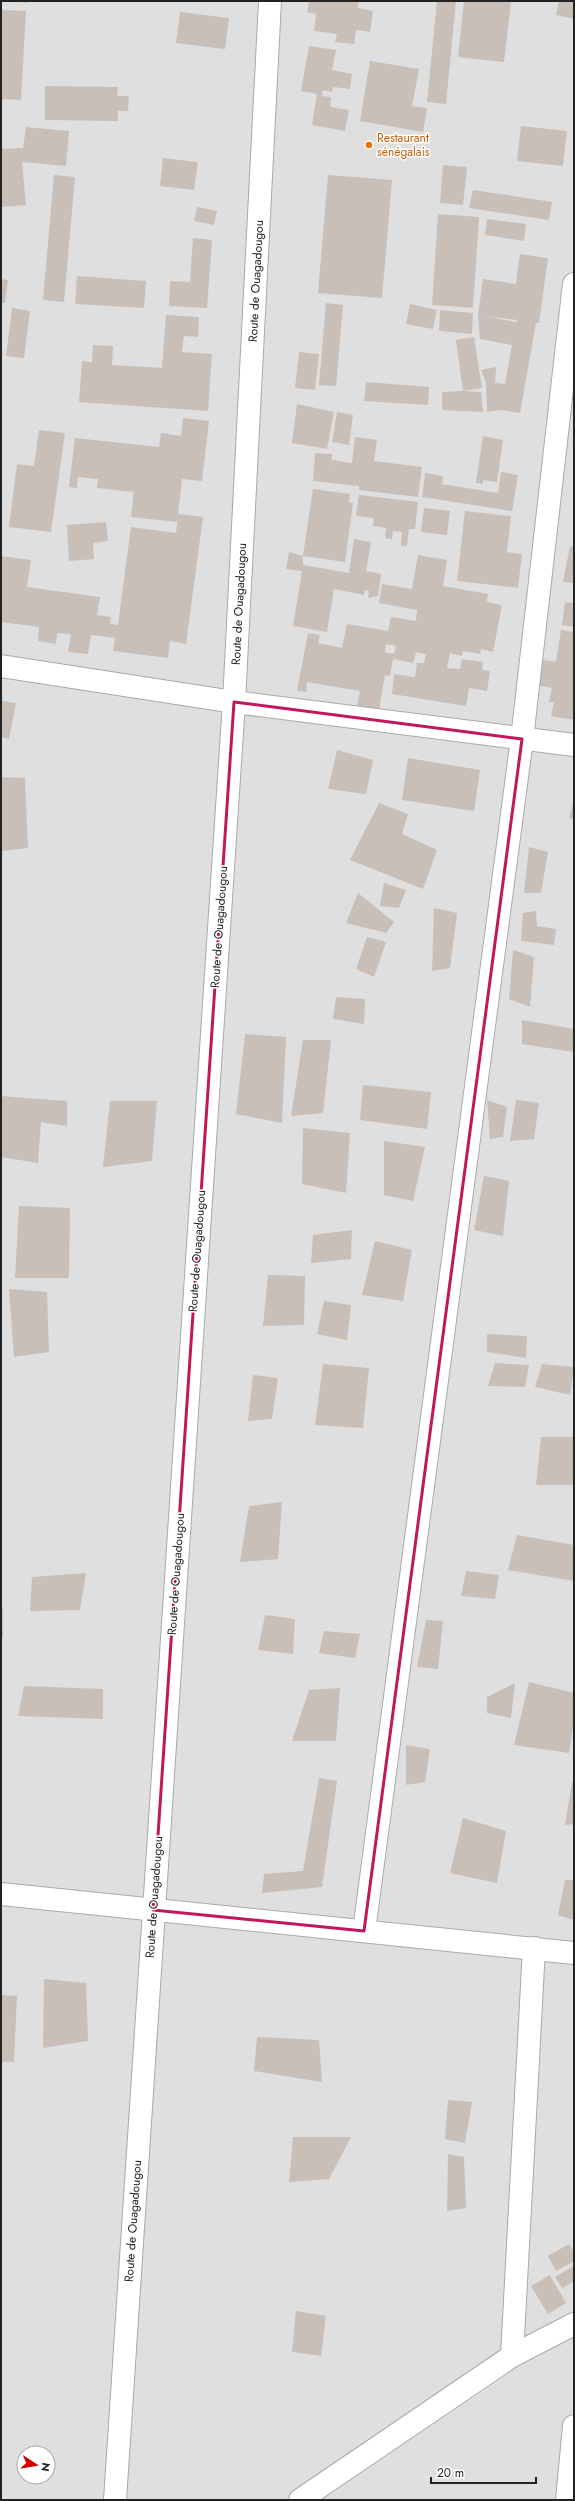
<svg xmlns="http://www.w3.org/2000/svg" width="575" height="2501" font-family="Jost,sans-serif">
	<rect width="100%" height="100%" fill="#f2efe9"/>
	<path fill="#e0dfdf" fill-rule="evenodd" d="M1,1H574V2500H1ZM24,2453H48V2477H24Z"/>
	<g fill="#c7bfb8" fill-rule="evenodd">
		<path d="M12,1H28L27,3Z"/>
		<path d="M309,1H359L358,8L373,11L370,32L356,30L354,44L335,42L337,34L314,31L316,14L307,12Z"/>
		<path d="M437,1H456L446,104L427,102Z"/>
		<path d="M464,1H511L504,62L458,57Z"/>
		<path d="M559,1H574V19L556,15Z"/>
		<path d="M1,10L26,11L21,100L1,99Z"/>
		<path d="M180,12L229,18L225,49L176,43Z"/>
		<path d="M309,46L336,50L332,70L352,74L350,89L333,87L332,92L323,90L322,96L331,97L330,107L349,110L345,131L312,125L317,94L301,91Z"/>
		<path d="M370,61L419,69L412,106L427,108L423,132L360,121Z"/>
		<path d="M45,86L118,87L117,96H129L128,111H118V121L45,120Z"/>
		<path d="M521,126L567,131L563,166L517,161Z"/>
		<path d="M26,127L69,131L66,166L22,162L26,205L1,207V149L23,148Z"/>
		<path d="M163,158L198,162L194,190L160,186Z"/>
		<path d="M443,165L467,167L463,205L440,203Z"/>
		<path d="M54,175L75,177L64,302L43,300Z"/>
		<path d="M328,175L392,180L382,298L318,293Z"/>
		<path d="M473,190L552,202L549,220L469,208Z"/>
		<path d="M197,207L217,211L214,225L194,221Z"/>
		<path d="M438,214L479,217L473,308L432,305Z"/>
		<path d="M487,219L526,224L524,241L485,235Z"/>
		<path d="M193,238L212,240L207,308L169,306L170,281L190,282Z"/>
		<path d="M520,254L548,258L539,323H536L520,413L500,410L487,412L486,382L481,370L496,367L495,383L505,384L512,345L480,339L478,315L483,279L516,284ZM484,316L517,320L516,322Z"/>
		<path d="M77,276L146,281L144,308L75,304Z"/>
		<path d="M1,279L8,280L5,303H1Z"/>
		<path d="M326,303L343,305L336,386L319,385Z"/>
		<path d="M410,304L437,310L433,329L406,324Z"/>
		<path d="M12,308L30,311L24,358L6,356Z"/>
		<path d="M440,310L473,313L472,334L439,331Z"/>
		<path d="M166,315L199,317L198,337L184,336L182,352L212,354L208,411L79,402L82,361L92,362L93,345L113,346L112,365L162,368Z"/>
		<path d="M474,337L482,388L463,391L481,392L483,412L442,410V392L463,391L456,340Z"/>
		<path d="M299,352L319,354L315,390L295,388Z"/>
		<path d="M366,382L429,387L428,405L364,401Z"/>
		<path d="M297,404L334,412L327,449L292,443Z"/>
		<path d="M337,412L353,415L349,445L332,442Z"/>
		<path d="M183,418L209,421L202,481L182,479L180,497L178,514L203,517L186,644L170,641L168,658L113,651L115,638L91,635L88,654L68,652L71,634L57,633L56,644L38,641L39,627L1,622V556L31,560L27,587L100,597L97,615L111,617L110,624L118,625L131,527L176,533L178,517L177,522L131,517L134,492L97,488L98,479L78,477L77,488L69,487L75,438L159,447L161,433L181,436Z"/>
		<path d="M39,430L65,433L51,532L9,527L17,464L34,466Z"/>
		<path d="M483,436L503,440L497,482L483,480V484L476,483Z"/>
		<path d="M355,437L377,440L374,461L422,467L418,497L359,490V486L313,481L315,453L332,454L331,471L332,460L352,463Z"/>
		<path d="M501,472L518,475L512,511L422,497L425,473L443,476L442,484L498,493Z"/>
		<path d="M313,489L350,494L349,502L353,503L345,562L303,556Z"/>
		<path d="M359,495L418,502L415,529H409L407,546H401L402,532L393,531L392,539L385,538L386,528L373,526L374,518L356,516Z"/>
		<path d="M424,508L450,511L447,535L421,532Z"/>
		<path d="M465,511L511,516L507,552L522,554L518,588L457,581Z"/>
		<path d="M106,522L108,541L93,543L94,559L69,561L67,525Z"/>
		<path d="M354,539L371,542L366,571L381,574L378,596L368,598L369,591L365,590L364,595L334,589L327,632L293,626L302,571L286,569L289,552L303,556V565L349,573Z"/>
		<path d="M570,546L574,547V583L563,582Z"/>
		<path d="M418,555L447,560L443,586L488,594L487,602L502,605L493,652L481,649L480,654L463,651L462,656L450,653L447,668L460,669L462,659L483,662L482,670L490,671L487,691L469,688L466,706L392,694L394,674L415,677L417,663H424L426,654L416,652L413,663L393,659L390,676L385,675L379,710L357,706L360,691L307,682L306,692L297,691L308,633L320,635L318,643L342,648L347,624L388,631L391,617L416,621L417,610L379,603L382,584L412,589ZM386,644L396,646L394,654L385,652Z"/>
		<path d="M565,602L574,603V627L562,625Z"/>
		<path d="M561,630L574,632V720L551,716L554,702H549L552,688L535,685L540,659L556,662Z"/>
		<path d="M1,701L16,703L9,739L1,737Z"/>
		<path d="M337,750L373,760L366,794L328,789Z"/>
		<path d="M408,758L480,770L474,811L402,800Z"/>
		<path d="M1,777L25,778L28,848L1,851Z"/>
		<path d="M574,799V819L569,818Z"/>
		<path d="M379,803L408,814L402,834L437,850L423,889L350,860Z"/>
		<path d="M529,847L548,852L541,893H524Z"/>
		<path d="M384,883L406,890L399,908L380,906Z"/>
		<path d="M358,893L394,922L386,933L346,923Z"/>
		<path d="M434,908L457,913L450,968L432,971Z"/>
		<path d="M536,911L537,926L556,929L554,945L521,941L523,913Z"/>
		<path d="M367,937L386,942L374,977L356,969Z"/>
		<path d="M513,950L534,957L530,1007L509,999Z"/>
		<path d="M336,997L365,999L364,1024L333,1019Z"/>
		<path d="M522,1020L574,1029V1052L522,1044Z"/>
		<path d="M245,1034L286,1037L282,1123L236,1114Z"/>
		<path d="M303,1040H331L323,1113L291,1116Z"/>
		<path d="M363,1085L431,1092L427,1129L360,1120Z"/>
		<path d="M1,1096L67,1101V1126L41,1122L38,1163L1,1157Z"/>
		<path d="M487,1100L507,1107L503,1137L490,1139Z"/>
		<path d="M516,1100L539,1103L534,1139L510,1141Z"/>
		<path d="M110,1101H157L152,1161L103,1167Z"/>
		<path d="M303,1128L350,1133L346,1193L302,1184Z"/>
		<path d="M384,1141L425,1147L413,1201L384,1195Z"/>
		<path d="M484,1176L509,1181L503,1236L474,1230Z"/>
		<path d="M19,1206L70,1208L69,1278H15Z"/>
		<path d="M352,1230L351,1259L311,1263L313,1235Z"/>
		<path d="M375,1241L412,1250L403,1301L362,1295Z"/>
		<path d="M268,1275L305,1276L304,1325L263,1326Z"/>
		<path d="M9,1289L47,1292L49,1352L14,1357Z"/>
		<path d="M324,1301L351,1305L347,1340L317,1334Z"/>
		<path d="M487,1334L527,1336L526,1358L487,1352Z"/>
		<path d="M495,1363L529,1365L525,1387L488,1386Z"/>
		<path d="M323,1364L369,1368L363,1428L315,1425Z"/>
		<path d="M542,1364L574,1367L570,1395L535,1387Z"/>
		<path d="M253,1375L278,1378L272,1419L248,1421Z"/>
		<path d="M541,1437H574V1485H536Z"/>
		<path d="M282,1502L278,1559L240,1562L249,1506Z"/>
		<path d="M517,1535L574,1545V1581L508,1570Z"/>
		<path d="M466,1571L499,1575L495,1599L461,1596Z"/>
		<path d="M86,1573L80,1610L30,1611L32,1577Z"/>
		<rect x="1" y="1609" width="2" height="29"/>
		<path d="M265,1615L295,1619L293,1654L258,1650Z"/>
		<path d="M426,1620L443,1621L438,1669L417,1667Z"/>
		<path d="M324,1631L360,1634L355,1658L319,1653Z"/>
		<path d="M529,1682L574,1693V1721L569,1753L514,1745Z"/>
		<path d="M515,1683L511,1718L487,1713V1697Z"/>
		<path d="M24,1686L103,1689V1719L18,1716Z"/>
		<path d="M340,1688L336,1741H292L309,1690Z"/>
		<path d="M406,1745L430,1749L425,1782L406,1785Z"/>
		<path d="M319,1778L337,1781L322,1887L262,1893L264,1874L303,1871Z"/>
		<path d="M572,1782L574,1783V1824L565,1825Z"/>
		<path d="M463,1818L506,1831L497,1883L450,1873Z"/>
		<path d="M565,1880H574V1920L558,1915Z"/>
		<path d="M44,1979L86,1983L88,2041L43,2048Z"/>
		<path d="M1,1995L17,1996L14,2062H1Z"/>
		<path d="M257,2037L319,2040L322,2082L254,2071Z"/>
		<path d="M448,2100L472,2102L465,2143L445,2139Z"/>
		<path d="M293,2137H351L329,2179L289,2182Z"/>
		<path d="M448,2154L464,2157L466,2208L447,2211Z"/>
		<path d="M569,2244L574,2252V2261L556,2271L548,2256Z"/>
		<path d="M574,2266V2281L562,2288L555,2277Z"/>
		<path d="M550,2275L566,2303L548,2314L531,2286Z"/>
		<path d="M296,2311L326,2316L321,2356L292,2352Z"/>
	</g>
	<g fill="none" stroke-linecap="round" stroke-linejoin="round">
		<g stroke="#a9a9a9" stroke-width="24">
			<g id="minor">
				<path d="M1,666L234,702L574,745"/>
				<path d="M1,1894L574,1953"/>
				<path d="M364,1931L522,739L574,284"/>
				<path d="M512,2356L534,1948"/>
				<path d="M115,2500L234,702L270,1"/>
				<path d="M300,2500L512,2356L574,2324"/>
				<path d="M567,2500L574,2426"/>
			</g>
		</g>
		<use href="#minor" stroke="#fff" stroke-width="22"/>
	</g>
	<path fill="none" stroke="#c2185b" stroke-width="3" stroke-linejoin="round" d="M234,702L522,739L364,1931L153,1910Z"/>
	<circle fill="#e8710a" stroke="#fff" stroke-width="1.5" cx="369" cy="145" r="4"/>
	<g text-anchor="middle" stroke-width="3" stroke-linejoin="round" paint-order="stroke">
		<g font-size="12" fill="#c56008" stroke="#fff" text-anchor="start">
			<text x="377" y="142">Restaurant<tspan x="377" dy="14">sénégalais</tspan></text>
		</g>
		<g font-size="12" fill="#222" stroke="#fff">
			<text transform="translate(256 281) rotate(-87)" y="4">Route de Ouagadougou</text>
			<text transform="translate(239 604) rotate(-87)" y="4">Route de Ouagadougou</text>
			<text transform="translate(219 927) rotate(-86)" y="4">Route de Ouagadougou</text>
			<text transform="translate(197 1251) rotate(-86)" y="4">Route de Ouagadougou</text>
			<text transform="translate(176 1574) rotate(-86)" y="4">Route de Ouagadougou</text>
			<text transform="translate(154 1897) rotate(-86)" y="4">Route de Ouagadougou</text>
			<text transform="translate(133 2221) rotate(-86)" y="4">Route de Ouagadougou</text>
		</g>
	</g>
	<rect width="575" height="2501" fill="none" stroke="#222222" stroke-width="4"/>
	<g transform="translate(36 2465) rotate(102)"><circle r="19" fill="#ffffff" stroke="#a7a7a7"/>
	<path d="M0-3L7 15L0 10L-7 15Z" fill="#d40000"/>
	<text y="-6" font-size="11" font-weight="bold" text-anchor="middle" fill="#222222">N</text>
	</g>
	<path d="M431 2477v6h105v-6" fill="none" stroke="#222222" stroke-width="2"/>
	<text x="437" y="2477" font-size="12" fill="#222222" stroke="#ffffff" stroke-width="3" paint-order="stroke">20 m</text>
</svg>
